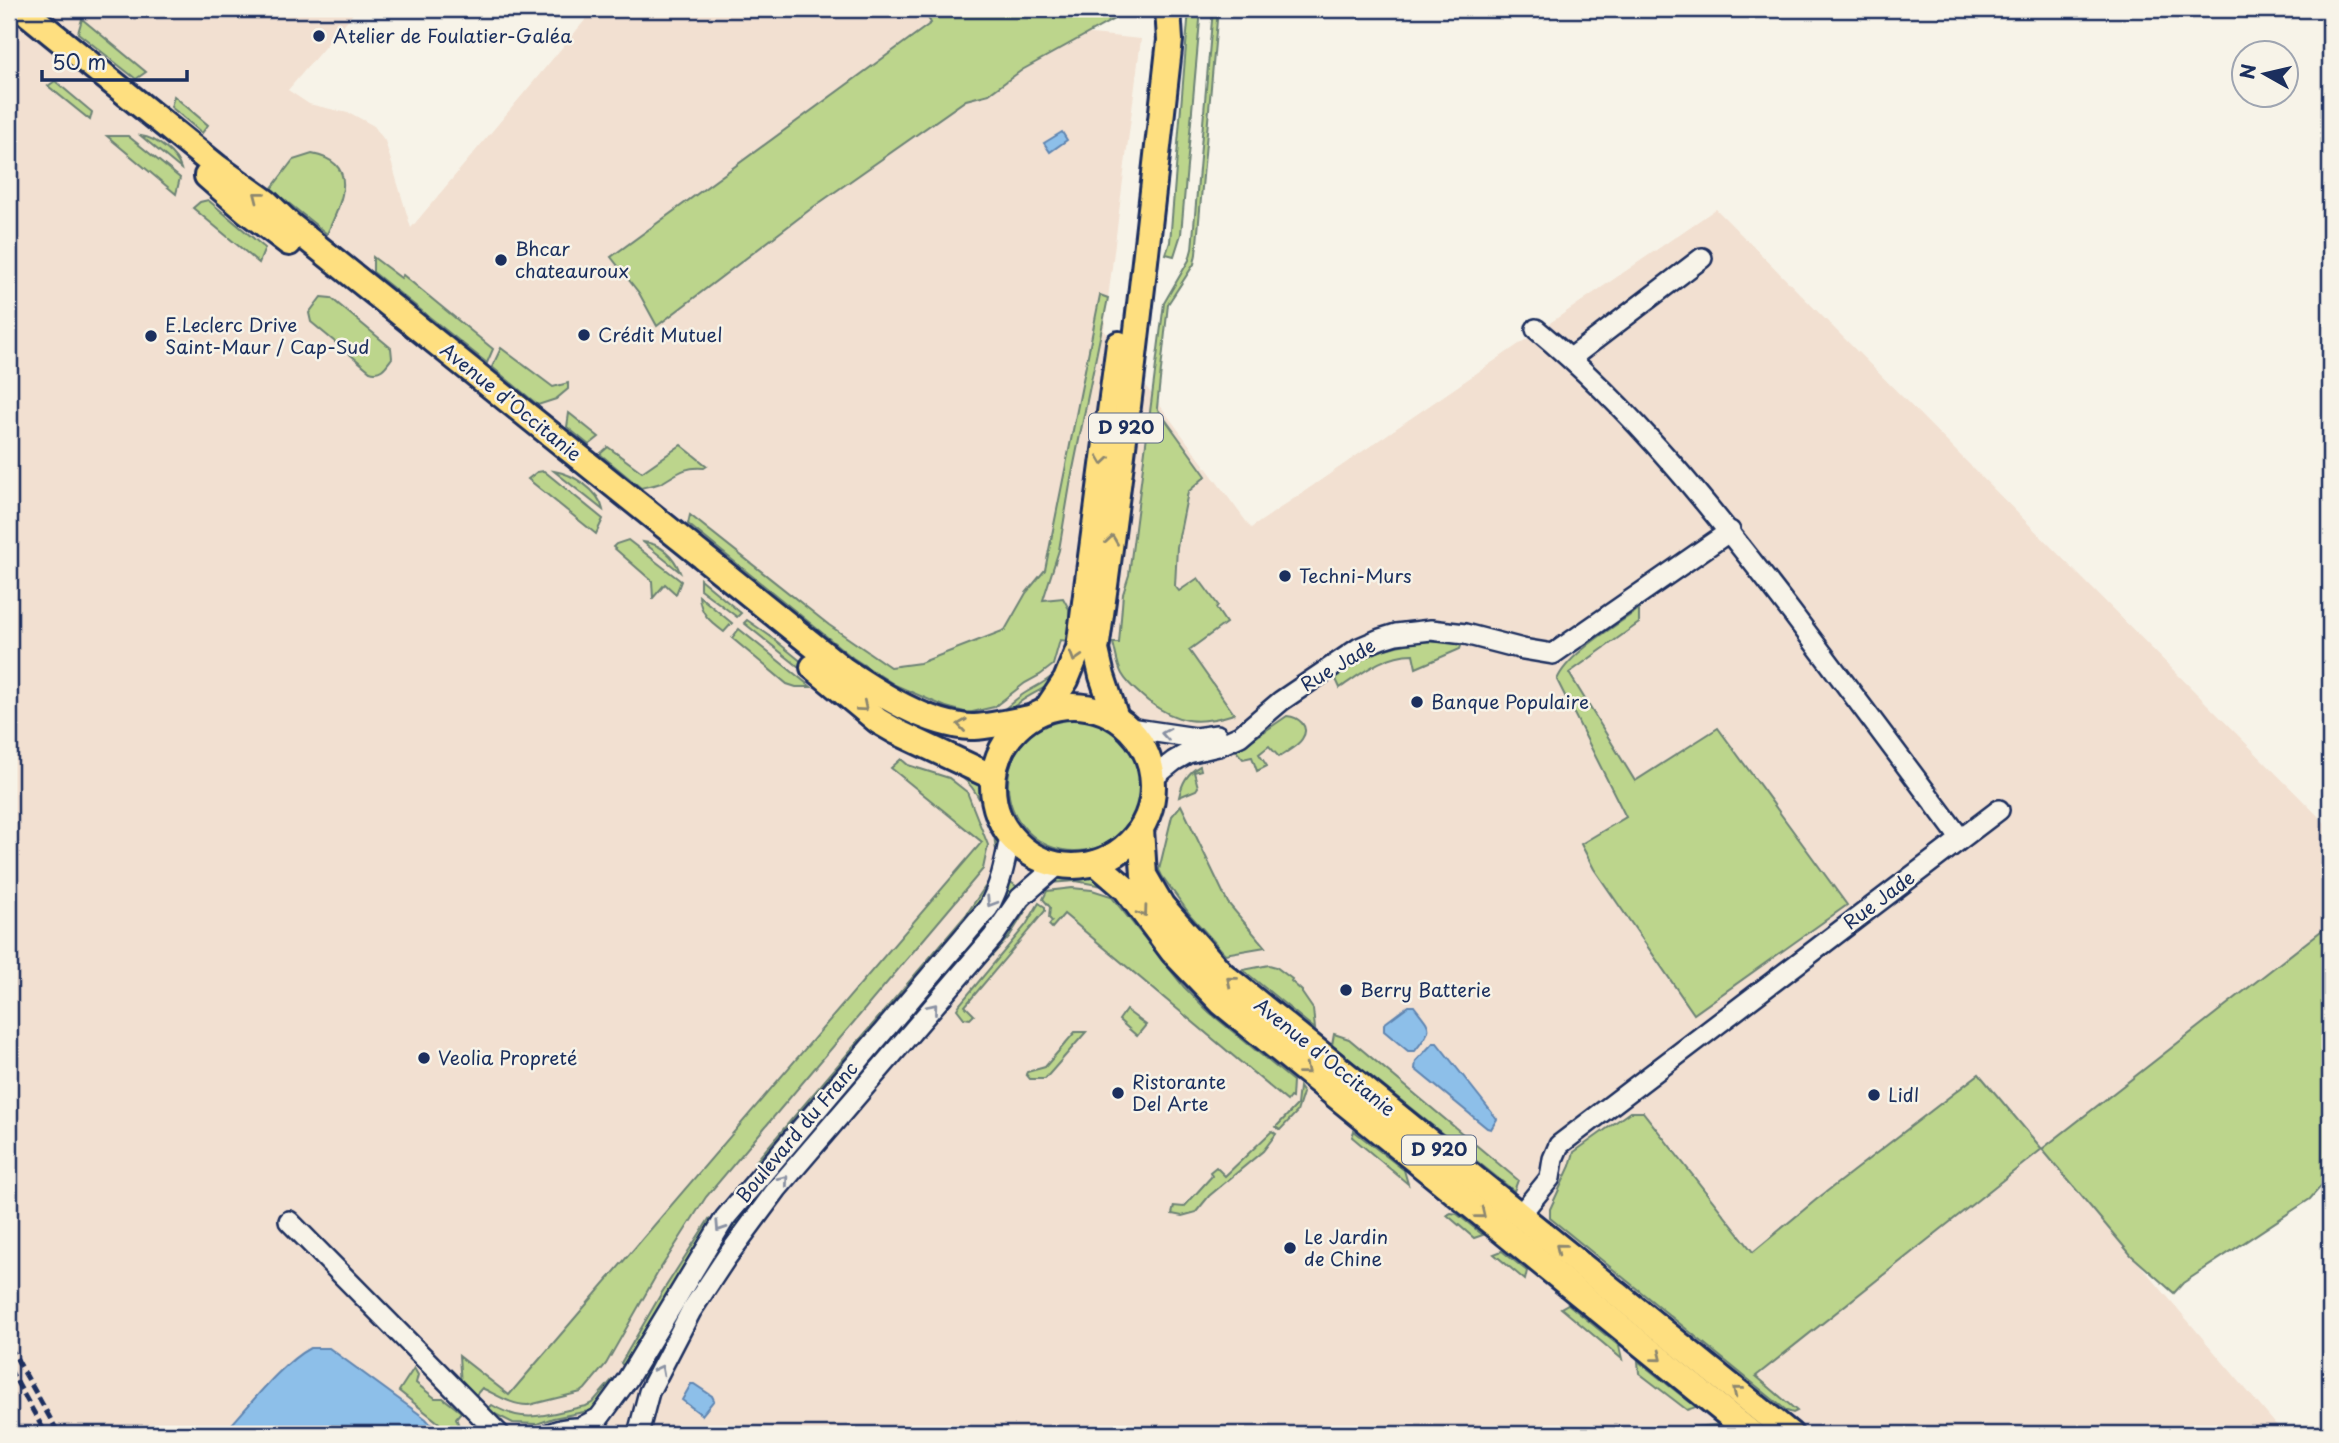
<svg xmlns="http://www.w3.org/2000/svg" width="2339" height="1443" font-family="'Playpen Sans',sans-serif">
	<rect width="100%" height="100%" fill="#f7f3e8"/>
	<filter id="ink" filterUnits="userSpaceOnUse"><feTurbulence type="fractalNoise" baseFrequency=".0143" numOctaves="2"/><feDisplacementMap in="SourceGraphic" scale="14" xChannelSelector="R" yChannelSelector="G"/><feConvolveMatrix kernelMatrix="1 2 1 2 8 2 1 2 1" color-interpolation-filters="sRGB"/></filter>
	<g filter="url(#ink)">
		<path fill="#f2e0d1" d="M9,9H357L288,90L309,104L352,114L374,126L385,141L411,228L586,19L603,9H928L935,18L1141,39L1104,330L1251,528L1716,209L2330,828V924L2042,1149L2284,1434H22L9,1412Z"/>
		<g fill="#bcd58c" stroke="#6c8275" stroke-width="2">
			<path d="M923,9H1117L1114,19L1022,70L989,94L966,100L812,208L657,326L639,293L611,257L931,23Z"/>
			<path d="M1189,9H1201L1181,234L1174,256L1166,254L1170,242Z"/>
			<path d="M1213,9H1218L1196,254L1194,264L1168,304L1157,408L1206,476L1188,492L1177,547L1175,586L1179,591L1198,578L1218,605L1216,608L1226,623L1189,650L1234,714C1199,725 1178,724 1148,701C1139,693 1128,685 1122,674C1117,665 1116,653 1113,643H1119L1123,594L1129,575L1164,303L1189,260L1192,249Z"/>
			<path d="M82,19L146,72L136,79L78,33Z"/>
			<path d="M55,81L92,112L90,120L48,86Z"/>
			<path d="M174,96L208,125L202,133L171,107Z"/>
			<path d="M107,136H128L180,178L176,194Z"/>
			<path d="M141,136C156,138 177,154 181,169Z"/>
			<path d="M312,154C361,163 341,203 327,234L271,189L293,160Z"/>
			<path d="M208,200L265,248L259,263L193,208L200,202Z"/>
			<path d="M373,257L401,278L403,275L493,349L487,363L373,272Z"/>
			<path d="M1100,295L1108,298L1071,479L1059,550L1043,600L1063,598L1069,609V641L1060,640L1053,665L1040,675L1025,683L994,707L968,713L946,707L895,685L853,658L688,524L690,515L829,625L890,667L920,663L1005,630L1026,593L1045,570Z"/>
			<path d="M321,297L331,298L391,348L392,358C386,366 381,375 370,371L311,322L309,313Z"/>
			<path d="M501,348L553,387L568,383V389L556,399L538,405L492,367Z"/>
			<path d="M569,413L599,437L589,445L567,427Z"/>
			<path d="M681,445L707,466L704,468C686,466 678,473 663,482C657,485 648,486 641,488L600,454L608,447L642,472Z"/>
			<path d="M544,471L603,519L596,534L528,479L537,472Z"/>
			<path d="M554,471C573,474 599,490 603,510Z"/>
			<path d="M628,540L681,581L676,594L665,584L653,598L652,581L613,547L616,544Z"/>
			<path d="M643,542C660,543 674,556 680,572Z"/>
			<path d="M700,579L741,613L737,617L700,589Z"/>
			<path d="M699,596L732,623L724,632C711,622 700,614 699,596Z"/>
			<path d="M1639,609V623L1569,673L1635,781L1718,728L1847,905L1694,1014L1594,869L1581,844L1626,817L1557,680C1567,654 1616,626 1639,609Z"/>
			<path d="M747,620L770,636L836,690L824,687L744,623Z"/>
			<path d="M739,629L811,687H796L787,684L732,638Z"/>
			<path d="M1422,641L1462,643L1460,649L1416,668L1413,654C1385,654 1362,673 1340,688L1335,677C1366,654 1383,647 1422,641Z"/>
			<path d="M1064,653L1068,654C1063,686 1042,686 1020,702C1001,716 1001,719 977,723L978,719C1004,715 1002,709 1022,695C1040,683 1061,678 1064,653Z"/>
			<path d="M1287,716C1298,717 1311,726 1302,739C1298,746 1286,752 1279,757L1269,746L1259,754L1267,766L1257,771L1252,757L1243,759L1236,751Z"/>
			<circle cx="1075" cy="784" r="67"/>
			<path d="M901,759L908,765L949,778L967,792L988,845L983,869L706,1197L657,1274L606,1364L585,1389L581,1392L529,1405C513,1406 497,1395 482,1388L474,1397L461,1385L459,1356L509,1395L982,842L891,768Z"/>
			<path d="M1200,766L1201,770L1194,772L1198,787L1196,790L1179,797C1182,783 1187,773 1200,766Z"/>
			<path d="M965,771L980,784L996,824L1000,837L999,856C994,851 996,843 994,836C988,817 978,788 961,777Z"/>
			<path d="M1181,805L1228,903L1265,947L1225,954L1191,916L1162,876L1159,870L1172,816Z"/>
			<path d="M1060,874C1077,874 1097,872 1108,887L1076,881L1049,883Z"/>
			<path d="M993,875L983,902L760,1164L756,1161L966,915Z"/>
			<path d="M1008,880L1020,889L987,934L775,1180L768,1174Z"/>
			<path d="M1072,888L1092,890L1111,896L1184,987L1209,1012L1293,1081L1292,1098L1290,1097L1287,1101L1064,914L1052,928L1049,925L1052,921L1049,918L1050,907L1043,899L1047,891Z"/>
			<path d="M1028,895L1033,899L1009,937L957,994Z"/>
			<path d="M1039,903L1045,907V911L965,1006L974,1015L970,1019L964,1018L957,1009L960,1004L1026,925Z"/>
			<path d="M2330,924V1178L2322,1185L2310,1199L2183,1283L2174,1293L2131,1255L2042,1149L1756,1376L1797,1411L1793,1413L1787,1411L1550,1218V1209L1570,1166L1574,1152L1630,1112H1643L1753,1252L1817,1199L1979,1074L2042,1149Z"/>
			<path d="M1269,965L1276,967L1292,979L1291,981L1302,991V993L1313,1009L1315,1029L1243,970Z"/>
			<path d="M1126,1010L1146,1025L1137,1036L1119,1020Z"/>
			<path d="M1075,1032H1086L1045,1079H1030L1026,1074L1027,1072L1045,1067Z"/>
			<path d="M1334,1034L1349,1039L1518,1180L1514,1191L1332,1045Z"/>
			<path d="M1299,1087L1303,1093L1297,1112L1280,1130L1276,1127L1297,1105Z"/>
			<path d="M1272,1131L1276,1134L1263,1151L1209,1196L1196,1212L1182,1216L1172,1214L1174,1206L1184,1207L1212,1176L1210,1172L1216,1167L1225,1176Z"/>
			<path d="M1354,1131L1404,1170L1408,1184L1352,1137Z"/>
			<path d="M759,1186L765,1191L716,1253L644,1379L638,1376L680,1299Z"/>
			<path d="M1451,1213L1457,1214L1483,1235L1474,1238L1447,1215Z"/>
			<path d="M709,1219L713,1222L680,1273L625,1368L621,1363L661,1294Z"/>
			<path d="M1502,1251L1527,1271L1525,1280L1494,1254Z"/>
			<path d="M1568,1304L1619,1346L1622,1359L1561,1308Z"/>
			<path d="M1638,1361L1696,1407L1687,1410L1639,1373Z"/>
			<path d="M414,1368L418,1375L416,1383L435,1398H443L461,1412L456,1418L462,1434H445L439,1423L399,1391Z"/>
			<path d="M612,1380L617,1382L598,1406L589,1411L553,1418L537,1424L513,1423L487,1410L492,1405C527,1426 549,1413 586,1406L592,1403Z"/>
			<path d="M1716,1425L1728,1434H1678L1692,1427Z"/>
		</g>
		<g fill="#8dbfe9" stroke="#5f85b1" stroke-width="2">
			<path d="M1062,132L1067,140L1050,152L1044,143Z"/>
			<path d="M1408,1006H1414C1432,1030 1434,1026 1415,1051H1408L1384,1031V1024Z"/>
			<path d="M1433,1043H1437L1497,1119L1491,1129L1487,1128L1415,1069L1416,1061Z"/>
			<path d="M310,1348H329L426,1419L439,1434H223C247,1409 280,1364 310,1348Z"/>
			<path d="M691,1384H694L712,1396L714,1400L702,1415L682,1400Z"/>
		</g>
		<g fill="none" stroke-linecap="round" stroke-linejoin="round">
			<g stroke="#1b2f5e" stroke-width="24">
				<g id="minor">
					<path d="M1536,329C1635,411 1714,511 1792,613C1848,687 1904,763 1960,838"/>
					<path d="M1571,358L1702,258"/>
					<path d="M1129,728L1196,738L1217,735"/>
					<path d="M1153,778L1174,761L1188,753L1218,746L1240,736L1281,701L1359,648L1380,639L1396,634L1431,630L1465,634L1523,649L1553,654L1730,531"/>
					<path d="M1520,1215L1550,1178L1553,1159L1559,1145L1999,810"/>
					<path d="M289,1221L499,1434"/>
					<path d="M580,1428L599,1418L627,1380L725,1218L988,908C1001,885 1005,862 1010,837"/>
					<path d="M549,1434C566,1426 586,1426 603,1434"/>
					<path d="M638,1434L649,1392L691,1311L726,1258L777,1189L993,937L1020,898L1058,865"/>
				</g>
			</g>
			<g stroke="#1b2f5e" stroke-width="30">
				<g id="major">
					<path d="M22,9L217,167L266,202L289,224L844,670C880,694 927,725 971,727C990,727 1011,721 1030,718"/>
					<path d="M207,176L247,211L289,243"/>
					<path d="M813,667L878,721L897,732L993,777"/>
					<circle cx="1073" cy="786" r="80"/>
					<path d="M1046,710L1066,680L1079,648L1119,344"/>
					<path d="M1116,718L1102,676L1096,650C1125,447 1147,244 1170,40L1168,9"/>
					<path d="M1141,829L1144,875L1162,906L1222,974L1790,1434"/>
					<path d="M1096,863L1126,889L1173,952L1222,1003L1752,1434"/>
				</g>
			</g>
			<use href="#minor" stroke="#f7f3e8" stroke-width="19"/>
			<use href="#major" stroke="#fedf80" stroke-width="24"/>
			<g stroke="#1b2f5e" stroke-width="5" stroke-dasharray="10 5" stroke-linecap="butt">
				<path d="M9,1345L59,1434"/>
				<path d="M9,1368L46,1434"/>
			</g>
		</g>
		<defs><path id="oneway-chevron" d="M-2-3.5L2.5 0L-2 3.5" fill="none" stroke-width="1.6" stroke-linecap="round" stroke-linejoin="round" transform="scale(1.75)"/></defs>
		<g stroke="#8c876f">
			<use href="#oneway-chevron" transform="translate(258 196) rotate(-142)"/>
			<use href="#oneway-chevron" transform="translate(1103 460) rotate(98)"/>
			<use href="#oneway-chevron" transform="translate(1112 540) rotate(-82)"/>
			<use href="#oneway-chevron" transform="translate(1075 657) rotate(107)"/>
			<use href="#oneway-chevron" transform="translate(863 707) rotate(40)"/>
			<use href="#oneway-chevron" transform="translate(962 725) rotate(-172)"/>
			<use href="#oneway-chevron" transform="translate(1143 912) rotate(54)"/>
			<use href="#oneway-chevron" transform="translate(1231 981) rotate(-141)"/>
			<use href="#oneway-chevron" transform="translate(1305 1070) rotate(39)"/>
			<use href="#oneway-chevron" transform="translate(1481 1214) rotate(39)"/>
			<use href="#oneway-chevron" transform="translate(1560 1248) rotate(-141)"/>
			<use href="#oneway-chevron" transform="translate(1658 1357) rotate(39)"/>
			<use href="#oneway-chevron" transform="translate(1737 1391) rotate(-141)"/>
		</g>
		<g stroke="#8991a3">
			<use href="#oneway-chevron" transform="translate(1166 734) rotate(-171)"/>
			<use href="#oneway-chevron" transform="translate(991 902) rotate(122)"/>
			<use href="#oneway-chevron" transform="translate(933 1008) rotate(-50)"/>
			<use href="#oneway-chevron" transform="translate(784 1180) rotate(-49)"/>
			<use href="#oneway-chevron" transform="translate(720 1227) rotate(123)"/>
			<use href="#oneway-chevron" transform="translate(660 1370) rotate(-63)"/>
		</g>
	</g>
	<g fill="#1b2f5e" stroke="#f7f3e8" stroke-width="2.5">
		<circle cx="319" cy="36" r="7"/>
		<circle cx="501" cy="260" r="7"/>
		<circle cx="584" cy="335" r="7"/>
		<circle cx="151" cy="336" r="7"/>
		<circle cx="1285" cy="576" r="7"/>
		<circle cx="1417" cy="702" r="7"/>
		<circle cx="1346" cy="990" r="7"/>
		<circle cx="424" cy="1058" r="7"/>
		<circle cx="1118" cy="1093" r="7"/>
		<circle cx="1874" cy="1095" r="7"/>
		<circle cx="1290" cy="1248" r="7"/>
	</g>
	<g text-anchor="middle" stroke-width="5" stroke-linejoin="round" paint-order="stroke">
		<g fill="#f7f3e8" stroke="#5d6a87" stroke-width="2">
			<rect x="1089" y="413.5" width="74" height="29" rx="5"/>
			<rect x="1402" y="1135.5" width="74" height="29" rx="5"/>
		</g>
		<g font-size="18" font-weight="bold" fill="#1b2f5e">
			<text x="1126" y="434">D 920</text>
			<text x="1439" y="1156">D 920</text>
		</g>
		<g font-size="19" fill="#1b2f5e" stroke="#f7f3e8" text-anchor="start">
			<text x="333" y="43">Atelier de Foulatier-Galéa</text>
			<text x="515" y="256">Bhcar<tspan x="515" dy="22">chateauroux</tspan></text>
			<text x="165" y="332">E.Leclerc Drive<tspan x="165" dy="22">Saint-Maur / Cap-Sud</tspan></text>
			<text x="598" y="342">Crédit Mutuel</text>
			<text x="1299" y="583">Techni-Murs</text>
			<text x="1431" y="709">Banque Populaire</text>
			<text x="1360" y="997">Berry Batterie</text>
			<text x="438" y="1065">Veolia Propreté</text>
			<text x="1132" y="1089">Ristorante<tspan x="1132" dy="22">Del Arte</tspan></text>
			<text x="1888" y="1102">Lidl</text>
			<text x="1304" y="1244">Le Jardin<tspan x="1304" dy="22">de Chine</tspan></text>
		</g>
		<g font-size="19" fill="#1b2f5e" stroke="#f7f3e8">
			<text transform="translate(511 402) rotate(39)" y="7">Avenue d'Occitanie</text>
			<text transform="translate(1338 665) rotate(-31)" y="7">Rue Jade</text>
			<text transform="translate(1879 900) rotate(-37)" y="7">Rue Jade</text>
			<text transform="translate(1325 1057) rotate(39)" y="7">Avenue d'Occitanie</text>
			<text transform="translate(797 1132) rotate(-50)" y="7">Boulevard du Franc</text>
		</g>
	</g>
	<rect width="2339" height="1443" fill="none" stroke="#f7f3e8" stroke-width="35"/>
	<rect x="18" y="18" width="2304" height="1408" fill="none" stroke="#1b2f5e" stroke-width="2.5" filter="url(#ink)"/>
	<g transform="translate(2265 74) rotate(278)"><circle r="33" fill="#f7f3e8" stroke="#9fa5b1" stroke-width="2"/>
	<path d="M0-5L12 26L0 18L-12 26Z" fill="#1b2f5e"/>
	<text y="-10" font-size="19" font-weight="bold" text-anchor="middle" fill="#1b2f5e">N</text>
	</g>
	<path d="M42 70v10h145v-10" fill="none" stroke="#1b2f5e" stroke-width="3.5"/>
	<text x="52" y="70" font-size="21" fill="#1b2f5e" stroke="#f7f3e8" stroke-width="5" paint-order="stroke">50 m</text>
</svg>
